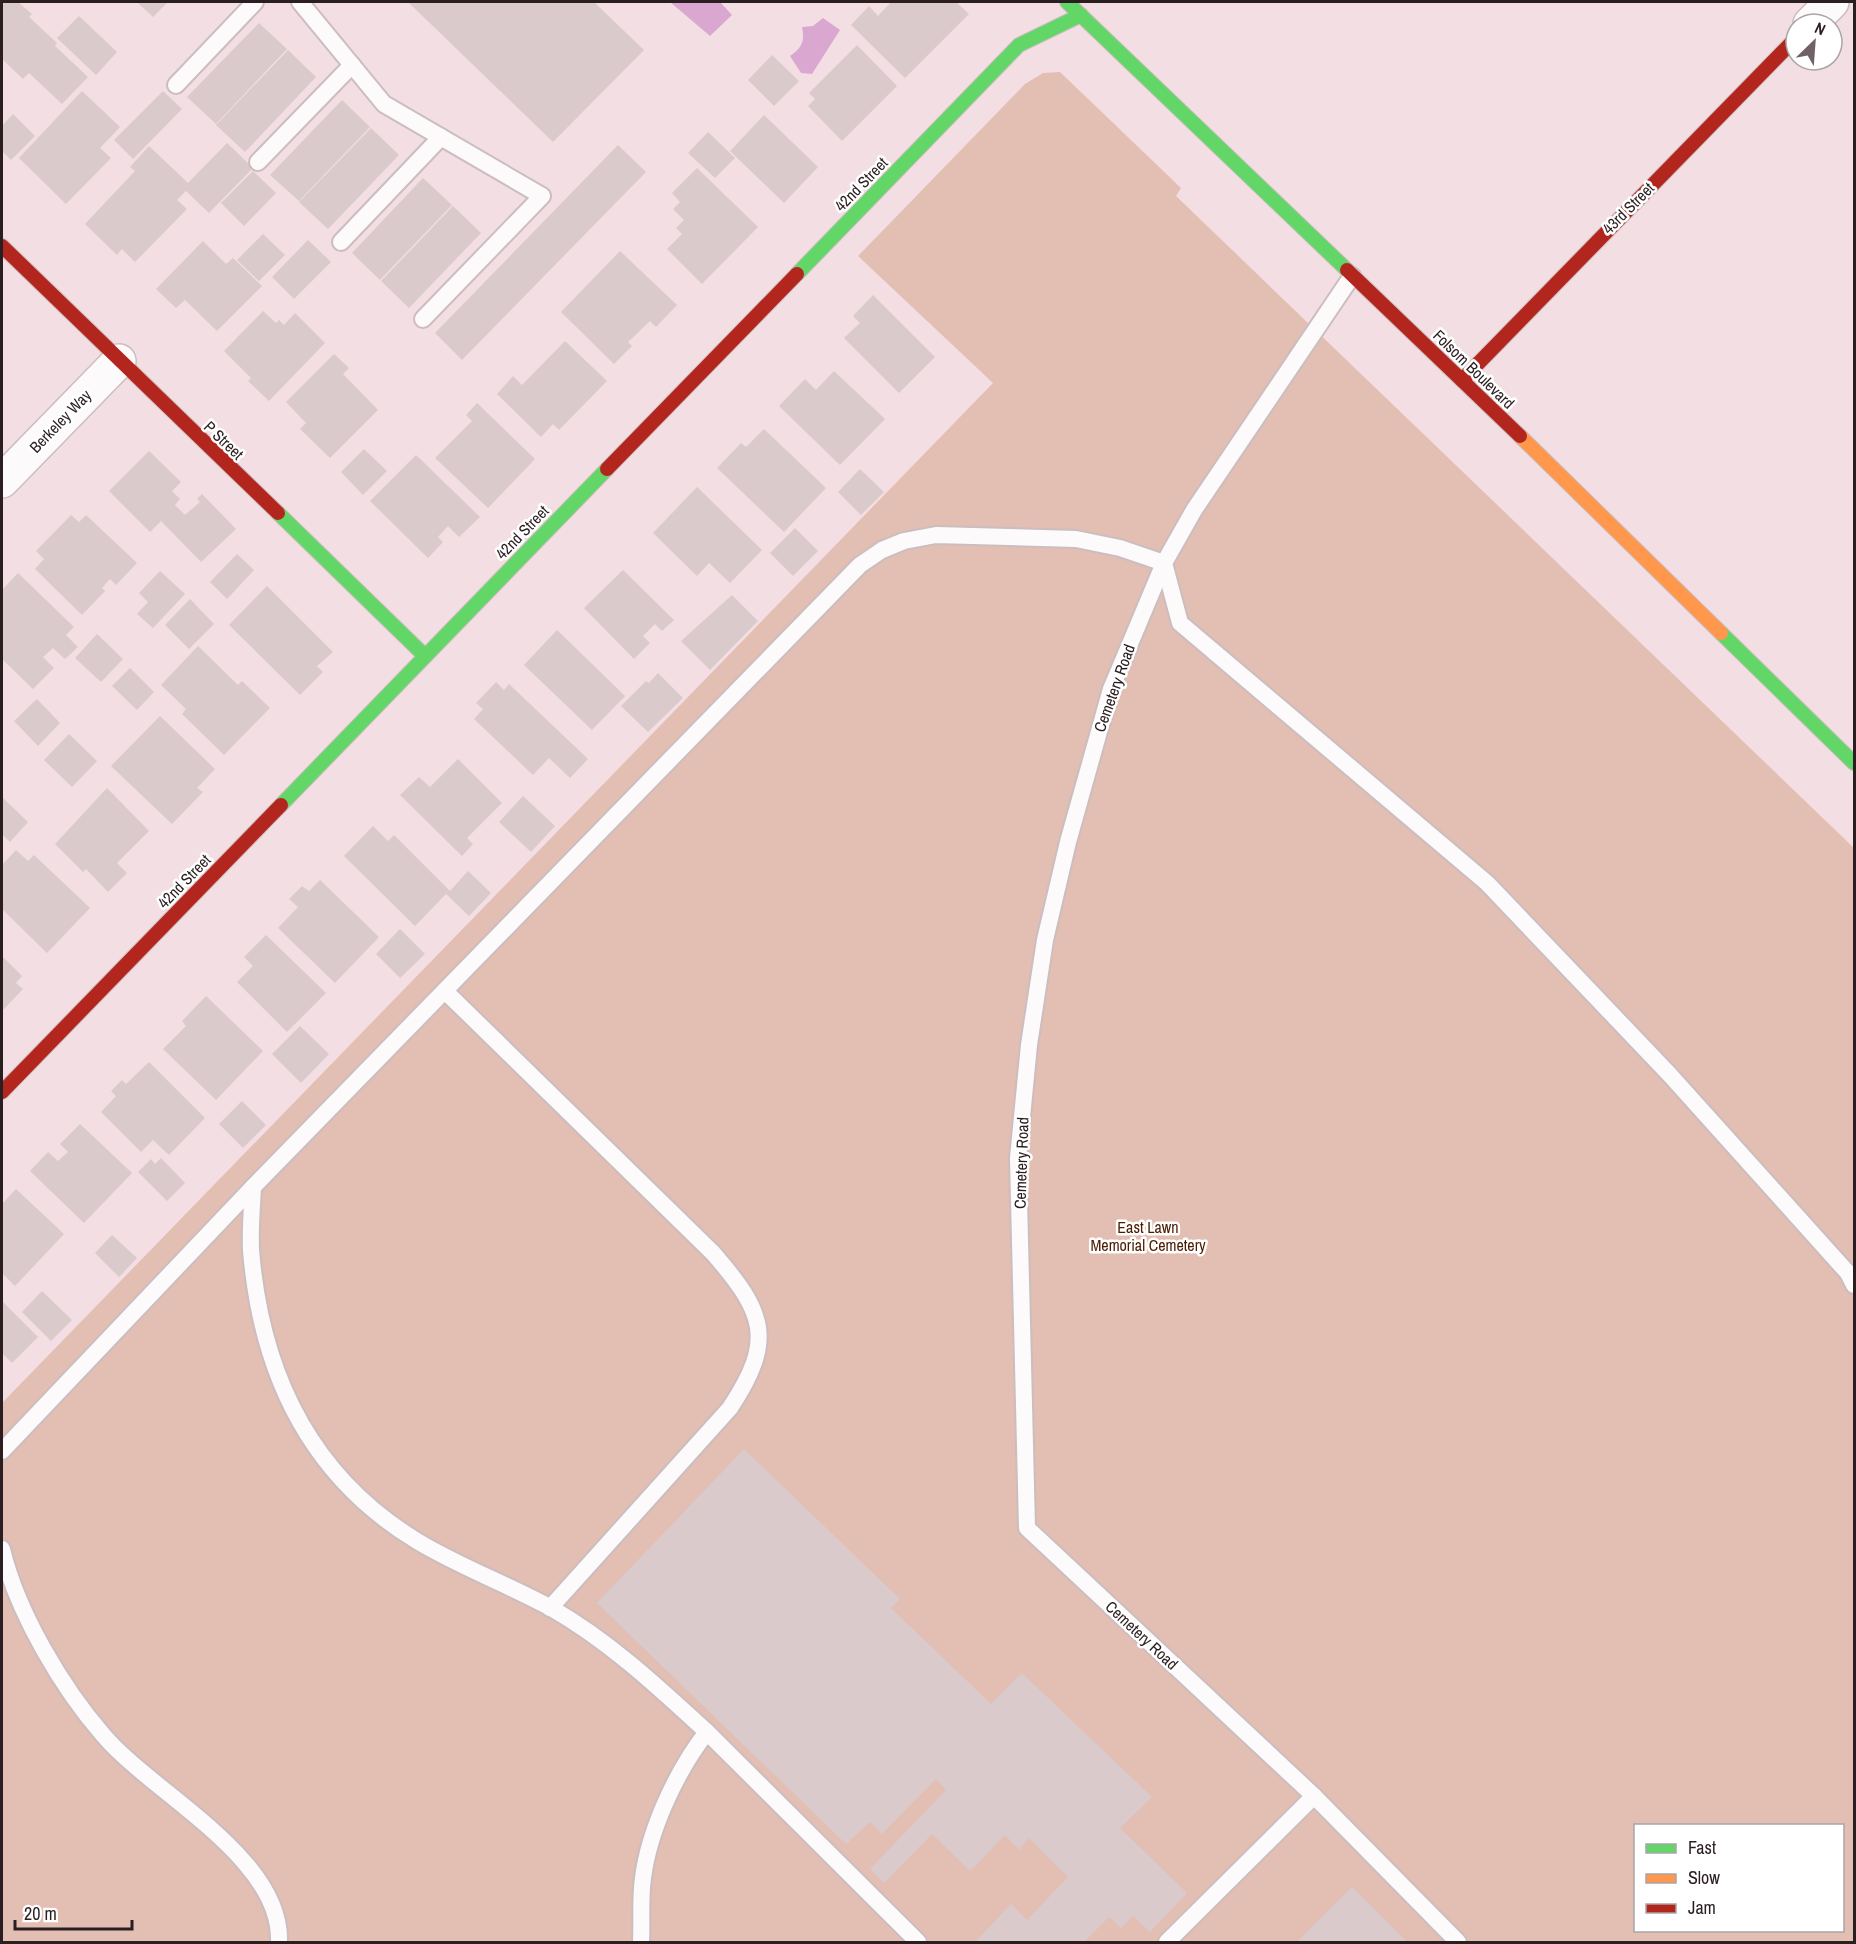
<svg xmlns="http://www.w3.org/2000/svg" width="1856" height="1944" font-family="'Archivo Narrow',sans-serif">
	<rect width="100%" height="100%" fill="#f3dfe3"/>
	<path fill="#e3beb3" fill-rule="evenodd" d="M1060,72L1181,188L1176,196L1854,848V1942H2V1403L993,383L858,256L1025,84L1043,73ZM1636,1826H1842V1930H1636Z"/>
	<g fill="#daa7d1">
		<path d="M670,2H720L732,15L710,36Z"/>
		<path d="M823,18L840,30L812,74L801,73L790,56C802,48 805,41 802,27L813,26Z"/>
	</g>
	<g fill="#dacacb">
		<path d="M2,2H18L32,14L29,17L57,43L55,46L88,77L62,104L29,73L23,79L2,59Z"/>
		<path d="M137,2H168L153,17Z"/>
		<path d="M408,2H594L644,50L553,142Z"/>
		<path d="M891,2H956L969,14L905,78L851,25L869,6L878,16Z"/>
		<path d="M79,16L117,52L96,75L57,38Z"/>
		<path d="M259,23L287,49L216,124L187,97Z"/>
		<path d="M857,45L897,86L842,141L808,106L815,99L809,93Z"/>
		<path d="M288,50L316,77L245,152L216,125Z"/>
		<path d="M772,55L799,81L774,106L748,80Z"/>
		<path d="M82,91L120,127L100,148L111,158L66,204L19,158Z"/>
		<path d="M163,91L182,109L133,159L114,140Z"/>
		<path d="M342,100L370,127L299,201L270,175Z"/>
		<path d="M13,114L35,136L11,160L2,151V126Z"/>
		<path d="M764,115L818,167L784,203L730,151Z"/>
		<path d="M371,128L399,155L328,229L299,202Z"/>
		<path d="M708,132L735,158L715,178L688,153Z"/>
		<path d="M227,143L253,168L209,213L186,191L177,200L187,209L135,262L122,249L117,255L85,224L135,171L130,167L149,146L188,183Z"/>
		<path d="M618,145L646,172L462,360L435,333Z"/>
		<path d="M697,168L758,227L702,284L667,249L682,234L676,228L684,220L673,209L680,202L672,193Z"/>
		<path d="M253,171L276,193L244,226L221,203Z"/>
		<path d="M423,178L452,205L380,280L352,253Z"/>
		<path d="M453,206L481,233L409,308L381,281Z"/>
		<path d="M263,234L285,255L259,281L237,260Z"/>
		<path d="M308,240L331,262L294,299L272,277Z"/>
		<path d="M203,241L226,264L233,258L262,286L217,331L185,300L176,308L156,289Z"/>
		<path d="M620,251L677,305L656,327L650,321L628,342L632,346L614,364L561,312Z"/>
		<path d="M873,295L935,357L899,393L844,338L860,323L853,316Z"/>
		<path d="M263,311L276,323L279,320L284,325L295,313L325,343L269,401L248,381L251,378L224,351Z"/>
		<path d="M565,341L607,381L559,430L553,424L541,437L497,394L513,376L522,385Z"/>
		<path d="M334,354L349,368L343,374L378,410L330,458L300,429L306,423L286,402Z"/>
		<path d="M834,371L885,419L840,465L779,406L805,379L816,390Z"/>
		<path d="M477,403L535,459L488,508L435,458L472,421L466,415Z"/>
		<path d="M764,429L826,488L784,532L717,468L741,443L746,447Z"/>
		<path d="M364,449L387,471L363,495L341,472Z"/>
		<path d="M149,451L181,482L172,491L180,499L175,505L185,515L200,502L197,499L202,494L236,529L201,562L161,521L150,532L109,491Z"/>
		<path d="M416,455L480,517L459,537L448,526L438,537L443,542L428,558L370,501Z"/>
		<path d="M860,469L884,492L861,515L838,492Z"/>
		<path d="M697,487L762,550L730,583L709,563L697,576L653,533Z"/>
		<path d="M71,515L79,522L86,515L137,563L116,585L110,579L102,588L105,591L82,615L35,569L44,559L36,551Z"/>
		<path d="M795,528L818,551L793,576L770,553Z"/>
		<path d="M237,554L254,570L227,599L210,582Z"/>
		<path d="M623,570L674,620L662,631L655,624L643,636L650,643L634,659L584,608Z"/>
		<path d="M160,571L185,594L153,628L137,614L148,602L139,593Z"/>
		<path d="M18,573L74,627L66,635L78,647L65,659L53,648L43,657L54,668L33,689L2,659V590Z"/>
		<path d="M267,586L333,652L317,666L323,672L300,695L229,625Z"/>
		<path d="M732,595L758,621L710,670L681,641Z"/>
		<path d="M190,599L214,624L189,649L165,625Z"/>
		<path d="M557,630L625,696L592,730L524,665Z"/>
		<path d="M97,634L123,659L101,682L75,658Z"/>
		<path d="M198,646L238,685L242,681L270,708L224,755L182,714L186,709L161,685Z"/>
		<path d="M130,668L154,692L137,710L112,686Z"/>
		<path d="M658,673L683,698L648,732L621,706L646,681L649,683Z"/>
		<path d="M496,682L504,690L509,684L588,759L570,778L549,758L533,775L474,719L483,709L476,703Z"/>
		<path d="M37,699L60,723L38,746L14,721Z"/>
		<path d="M160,716L215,769L197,788L203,792L172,824L111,766Z"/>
		<path d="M69,734L97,761L72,787L44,760Z"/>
		<path d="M458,759L502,803L467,838L473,844L462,856L400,795L419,777L430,787Z"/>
		<path d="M107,788L149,831L117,863L127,873L108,892L86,869L83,872L55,844Z"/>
		<path d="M523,796L555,826L531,852L499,822Z"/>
		<path d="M3,798L28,822L10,842L2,834Z"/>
		<path d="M373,826L388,841L394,835L450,891L468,871L491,893L469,916L446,894L415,926L344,856Z"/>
		<path d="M16,850L28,861L34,855L90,908L47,953L2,909V865Z"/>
		<path d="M320,880L379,937L335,983L278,928L298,907L289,899L302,886L309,891Z"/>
		<path d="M400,929L425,954L400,978L376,954Z"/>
		<path d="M266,935L326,993L287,1032L237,982L253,966L244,957Z"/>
		<path d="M2,956L22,976L16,983L23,989L2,1011Z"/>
		<path d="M206,996L263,1051L216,1100L163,1049L186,1026L182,1021Z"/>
		<path d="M300,1026L329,1054L301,1083L272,1054Z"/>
		<path d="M149,1062L205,1118L169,1155L153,1140L141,1152L101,1112L116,1096L111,1091L122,1080L126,1084Z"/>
		<path d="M242,1101L266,1125L243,1148L219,1124Z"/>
		<path d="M80,1124L132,1173L84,1223L30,1171L48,1152L58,1161L68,1152L60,1144Z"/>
		<path d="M161,1158L185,1183L167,1201L138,1172L151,1159L155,1164Z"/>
		<path d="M16,1189L64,1234L15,1286L2,1273V1204Z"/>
		<path d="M112,1235L137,1258L119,1277L95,1253Z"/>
		<path d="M42,1291L72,1320L51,1341L22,1312Z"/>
		<path d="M2,1301L38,1337L12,1363L2,1353Z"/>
		<path d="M744,1449L900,1599L891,1608L991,1704L1022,1673L1152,1797L1120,1828L1187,1893L1150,1932L1133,1916L1121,1928L1109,1917L1084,1942H977L976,1941L1011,1904L1027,1920L1068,1877L1029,1838L1019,1850L1005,1835L970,1871L932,1834L884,1883L870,1869L946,1790L936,1779L882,1834L870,1822L846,1844L597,1603Z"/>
		<path d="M1352,1887L1407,1942H1297Z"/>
	</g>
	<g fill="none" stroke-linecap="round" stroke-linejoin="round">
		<g stroke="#ccbdbf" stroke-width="20">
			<g id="lane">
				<path d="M300,2L384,104L542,196L423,319"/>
				<path d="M176,85L255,2"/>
				<path d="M258,162L352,65"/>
				<path d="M341,242L441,137"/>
				<path d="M1352,276L1194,510L1164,563L1111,689L1068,842L1045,940L1029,1045L1018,1158L1027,1528L1314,1796L1458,1942"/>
				<path d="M446,992L713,1253C764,1312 776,1339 730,1408L550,1608"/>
				<path d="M253,1187C252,1208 250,1229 251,1250C261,1373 310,1476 417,1541C460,1567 507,1584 551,1608C609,1641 658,1687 707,1732C677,1770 649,1830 643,1878C640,1899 642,1921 641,1942"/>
				<path d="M2,1451L253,1187L860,565L882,550L904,541L936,535L1076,539L1120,548L1164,563L1180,623L1487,883L1670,1075L1848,1273L1854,1285"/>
				<path d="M2,1549C17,1612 62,1688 104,1736C155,1795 282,1858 279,1942"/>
				<path d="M707,1732L918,1942"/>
				<path d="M1167,1942L1314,1796"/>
			</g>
		</g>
		<g stroke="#ccbdbf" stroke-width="36">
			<g id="street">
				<path d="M1810,24L1832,2"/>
				<path d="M2,481L119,361"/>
			</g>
		</g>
		<g stroke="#ccbdbf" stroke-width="16">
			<g id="fast">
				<path d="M1067,2L1347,270"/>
				<path d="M797,274L1019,45L1081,15"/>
				<path d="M278,513L425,656"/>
				<path d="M1721,633L1854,763"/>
				<path d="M281,805L607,469"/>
			</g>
		</g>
		<g stroke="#ccbdbf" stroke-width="16">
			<path id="slow" d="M1520,436L1721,633"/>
		</g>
		<g stroke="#ccbdbf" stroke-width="16">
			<g id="jam">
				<path d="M2,246L278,513"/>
				<path d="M1347,270L1520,436"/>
				<path d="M1462,380L1796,38"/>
				<path d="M607,469L797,274"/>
				<path d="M2,1092L281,805"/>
			</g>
		</g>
		<use href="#lane" stroke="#fdfafb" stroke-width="16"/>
		<use href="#street" stroke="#fdfafb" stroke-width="33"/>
		<use href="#fast" stroke="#63d668" stroke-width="14"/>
		<use href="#slow" stroke="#ff974d" stroke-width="14"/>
		<use href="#jam" stroke="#b3261e" stroke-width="14"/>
	</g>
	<g text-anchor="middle" stroke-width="5" stroke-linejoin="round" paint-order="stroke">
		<g font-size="16" fill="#2a1e20" stroke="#fff">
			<text transform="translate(861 184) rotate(-46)" y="6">42nd Street</text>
			<text transform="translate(1628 208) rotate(-45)" y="6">43rd Street</text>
			<text transform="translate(1474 369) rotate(44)" y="6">Folsom Boulevard</text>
			<text transform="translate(60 421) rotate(-46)" y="6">Berkeley Way</text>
			<text transform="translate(224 440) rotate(44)" y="6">P Street</text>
			<text transform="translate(522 532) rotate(-46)" y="6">42nd Street</text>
			<text transform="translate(1114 688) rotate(-70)" y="6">Cemetery Road</text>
			<text transform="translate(184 881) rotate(-46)" y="6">42nd Street</text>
			<text transform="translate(1021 1163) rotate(-88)" y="6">Cemetery Road</text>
			<text transform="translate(1142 1635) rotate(43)" y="6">Cemetery Road</text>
		</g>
		<g font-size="16" fill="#4c1b00" stroke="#fff">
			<text x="1148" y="1233">East Lawn<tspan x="1148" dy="18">Memorial Cemetery</tspan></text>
		</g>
	</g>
	<rect width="1856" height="1944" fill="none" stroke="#2a1e20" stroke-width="6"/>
	<rect x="1634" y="1824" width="210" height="108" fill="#ffffff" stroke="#aaa5a6" stroke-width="1.5"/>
	<rect x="1646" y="1844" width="30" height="9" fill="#63d668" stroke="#aaa5a6" stroke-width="1.5"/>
	<text x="1688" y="1854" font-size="18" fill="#2a1e20">Fast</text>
	<rect x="1646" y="1874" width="30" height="9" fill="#ff974d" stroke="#aaa5a6" stroke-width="1.5"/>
	<text x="1688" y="1884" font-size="18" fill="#2a1e20">Slow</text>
	<rect x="1646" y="1904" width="30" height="9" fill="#b3261e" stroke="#aaa5a6" stroke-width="1.5"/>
	<text x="1688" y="1914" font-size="18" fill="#2a1e20">Jam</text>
	<g transform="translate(1814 42) rotate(25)"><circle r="28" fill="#ffffff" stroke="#aaa5a6" stroke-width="1.5"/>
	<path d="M0-4.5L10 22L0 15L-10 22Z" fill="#706264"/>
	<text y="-9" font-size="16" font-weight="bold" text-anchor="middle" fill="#2a1e20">N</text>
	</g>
	<path d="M15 1920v9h117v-9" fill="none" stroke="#2a1e20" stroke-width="3"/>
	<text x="24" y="1920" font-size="18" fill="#2a1e20" stroke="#ffffff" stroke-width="4.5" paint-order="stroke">20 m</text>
</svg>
